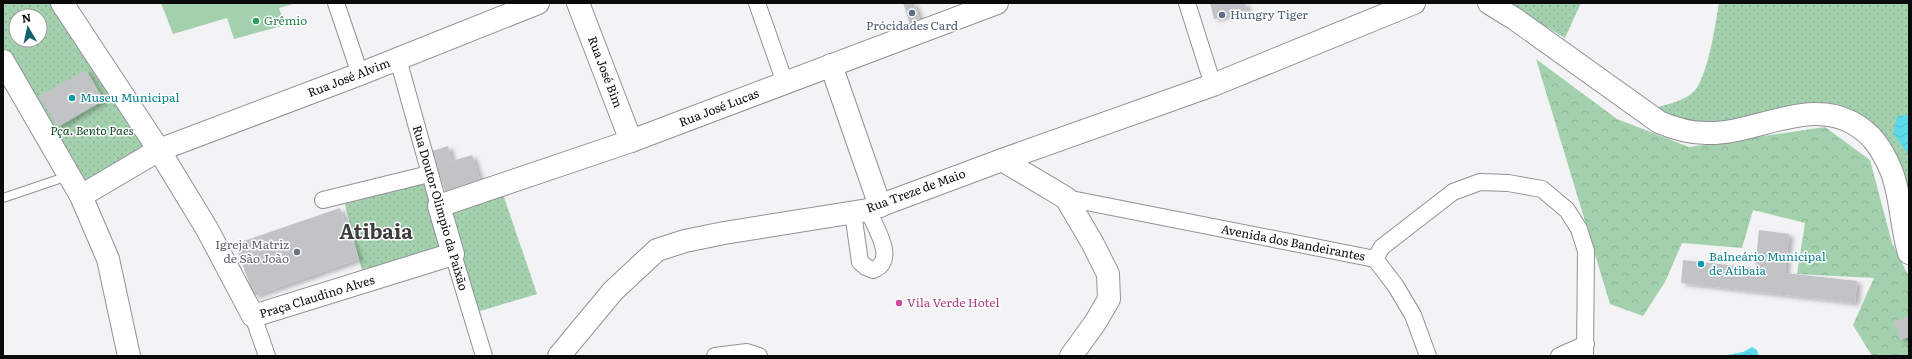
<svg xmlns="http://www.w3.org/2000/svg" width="1912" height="359" font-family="Literata,serif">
	<defs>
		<pattern id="grass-dots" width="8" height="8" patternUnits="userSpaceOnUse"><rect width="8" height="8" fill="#a4d1ad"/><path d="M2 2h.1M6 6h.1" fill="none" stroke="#8cb294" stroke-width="1.8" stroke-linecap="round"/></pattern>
		<pattern id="forest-crowns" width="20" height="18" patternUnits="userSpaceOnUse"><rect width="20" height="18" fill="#a4d1ad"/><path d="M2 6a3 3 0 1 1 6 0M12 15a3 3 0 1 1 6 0" fill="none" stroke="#8cb294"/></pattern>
		<pattern id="water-waves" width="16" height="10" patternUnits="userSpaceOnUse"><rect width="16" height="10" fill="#5cdaeb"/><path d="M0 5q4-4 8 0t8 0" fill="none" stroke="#4fbac8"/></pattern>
		<filter id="shadow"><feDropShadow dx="4.5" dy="2.5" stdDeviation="2" flood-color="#0004"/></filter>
	</defs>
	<rect width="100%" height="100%" fill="#f3f3f6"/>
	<g fill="url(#grass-dots)" fill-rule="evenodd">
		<path d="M3,3H57L144,146L80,184L3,54ZM16,16H40V40H16Z"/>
		<path d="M1507,3H1581L1565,38Z"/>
		<path d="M1719,3H1909V231L1869,123L1736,119L1707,123L1678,119L1655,108C1668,104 1688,100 1696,89C1709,70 1715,26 1719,3Z"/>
		<path d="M426,179L445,249L363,274L343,197Z"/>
		<path d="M502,191L537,294L477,312L446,213Z"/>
	</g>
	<path fill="url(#forest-crowns)" d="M1536,59L1617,119L1689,147L1825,127L1870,160L1892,243L1909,277V356H1872L1853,325L1874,278L1797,274L1805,223L1753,210L1742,248L1682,243L1665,282L1643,316L1610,304Z"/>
	<path fill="#a4d1ad" d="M161,3H297L279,8L285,25L234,39L227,18L173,34Z"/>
	<g fill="url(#water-waves)">
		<path d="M1909,115V156L1893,133L1897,116Z"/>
		<path d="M1752,347L1757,350L1759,356H1723L1743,352Z"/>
	</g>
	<g fill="#c2c3c6" filter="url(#shadow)">
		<path d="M903,3H914L921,23L911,27Z"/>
		<path d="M1210,3H1245L1247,10L1214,19Z"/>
		<path d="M86,70L104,100L58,127L39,96Z"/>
		<path d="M448,146L452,161L472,155L480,180L445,192L432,151Z"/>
		<path d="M340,208L359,259L254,296L235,244Z"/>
		<path d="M1759,230L1789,234L1785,273L1857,281L1855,303L1681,283L1683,260L1755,268Z"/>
		<path d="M1909,316V337L1900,340L1894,321Z"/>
	</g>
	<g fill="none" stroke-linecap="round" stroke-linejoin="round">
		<g stroke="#929295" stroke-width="10">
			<path id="lane" d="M3,198L68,176"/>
		</g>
		<g stroke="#929295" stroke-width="18">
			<g id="street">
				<path d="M336,3L360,74"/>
				<path d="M757,3L785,83"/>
				<path d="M1187,3L1213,85"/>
				<path d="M398,59L439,206"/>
				<path d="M1066,198L1375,259"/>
				<path d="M323,200L429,174"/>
				<path d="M853,213L860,262L866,267L873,270C898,261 875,227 868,210"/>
				<path d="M453,254L484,356"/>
				<path d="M1375,259L1382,247L1453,192L1480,182L1508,183L1542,189L1567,210L1579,229L1586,251L1585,356"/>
				<path d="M1375,259L1395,285L1413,315L1428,356"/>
				<path d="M253,316L267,356"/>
				<path d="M715,356L747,352L759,356"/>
				<path d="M1559,356L1586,344"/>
			</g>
		</g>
		<g stroke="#929295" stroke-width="24">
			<g id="secondary">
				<path d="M62,3L159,150L207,229L253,316L453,254L439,206L631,141L997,3"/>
				<path d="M578,3L631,141"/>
				<path d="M1489,3L1515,19L1659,122C1675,129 1689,133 1706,133C1754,135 1806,98 1851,122C1872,133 1882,149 1891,170C1901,194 1901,227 1909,253"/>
				<path d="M3,61L81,196L108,259L129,356"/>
				<path d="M831,65L880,206"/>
				<path d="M1002,160L1066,198L1093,244L1108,274L1109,299L1095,323L1071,356"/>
				<path d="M81,196L159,150L360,74L538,3"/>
				<path d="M559,356L613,291L657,250L685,241L724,233L868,210L1002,160L1213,85L1414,3"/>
			</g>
		</g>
		<use href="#lane" stroke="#fff" stroke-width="8"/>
		<use href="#street" stroke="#fff" stroke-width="16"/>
		<use href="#secondary" stroke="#fff" stroke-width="22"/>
	</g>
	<g fill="#5c6f8a" stroke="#fff" stroke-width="1.5">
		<circle cx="912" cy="13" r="4"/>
		<circle cx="1222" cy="15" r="4"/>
	</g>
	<circle fill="#2e9e5b" stroke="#fff" stroke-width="1.5" cx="256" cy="21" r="4"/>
	<g fill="#0f9aa8" stroke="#fff" stroke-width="1.5">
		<circle cx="72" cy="98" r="4"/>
		<circle cx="1701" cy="264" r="4"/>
	</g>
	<circle fill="#6b7280" stroke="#fff" stroke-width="1.5" cx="297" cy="252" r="4"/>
	<circle fill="#d1479c" stroke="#fff" stroke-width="1.5" cx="899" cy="303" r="4"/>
	<g text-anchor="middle" stroke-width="3" stroke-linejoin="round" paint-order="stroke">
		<g font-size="12" fill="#4e5e75" stroke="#fff" text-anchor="start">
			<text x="1230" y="19">Hungry Tiger</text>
			<text x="912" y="30" text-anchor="middle">Prócidades Card</text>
		</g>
		<g font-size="12" fill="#27864d" stroke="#fff" text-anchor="start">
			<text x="264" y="25">Grêmio</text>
		</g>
		<g font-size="12" fill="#0b0b0c" stroke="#fff">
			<text transform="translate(605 72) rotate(69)" y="4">Rua José Bim</text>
			<text transform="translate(349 78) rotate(-21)" y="4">Rua José Alvim</text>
			<text transform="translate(719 108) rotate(-21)" y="4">Rua José Lucas</text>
			<text transform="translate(916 191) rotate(-20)" y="4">Rua Treze de Maio</text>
			<text transform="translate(440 208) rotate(74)" y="4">Rua Doutor Olimpio da Paixão</text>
			<text transform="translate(1293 243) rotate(11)" y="4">Avenida dos Bandeirantes</text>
			<text transform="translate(317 297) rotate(-17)" y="4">Praça Claudino Alves</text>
		</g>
		<g font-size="12" fill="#0d838f" stroke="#fff" text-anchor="start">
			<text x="80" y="102">Museu Municipal</text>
			<text x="1709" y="261">Balneário Municipal<tspan x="1709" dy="14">de Atibaia</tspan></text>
		</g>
		<g font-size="12" font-style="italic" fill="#0e4722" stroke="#fff">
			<text x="92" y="135">Pça. Bento Paes</text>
		</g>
		<g font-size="12" fill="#5b616d" stroke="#fff" text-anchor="end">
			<text x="289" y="249">Igreja Matriz<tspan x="289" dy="14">de São João</tspan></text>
		</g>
		<g font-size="12" fill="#b23c85" stroke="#fff" text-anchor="start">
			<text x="907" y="307">Vila Verde Hotel</text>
		</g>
		<g font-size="20" font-weight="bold" fill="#3d3d3f" stroke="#fff">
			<text x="376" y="239">Atibaia</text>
		</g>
	</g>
	<rect width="1912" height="359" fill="none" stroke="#0b0b0c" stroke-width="8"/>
	<g transform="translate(28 28) rotate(351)"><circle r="19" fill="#ffffff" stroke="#9d9d9e"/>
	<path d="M0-3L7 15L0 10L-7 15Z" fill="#16606e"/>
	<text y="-6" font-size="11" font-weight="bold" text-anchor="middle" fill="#0b0b0c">N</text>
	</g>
</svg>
